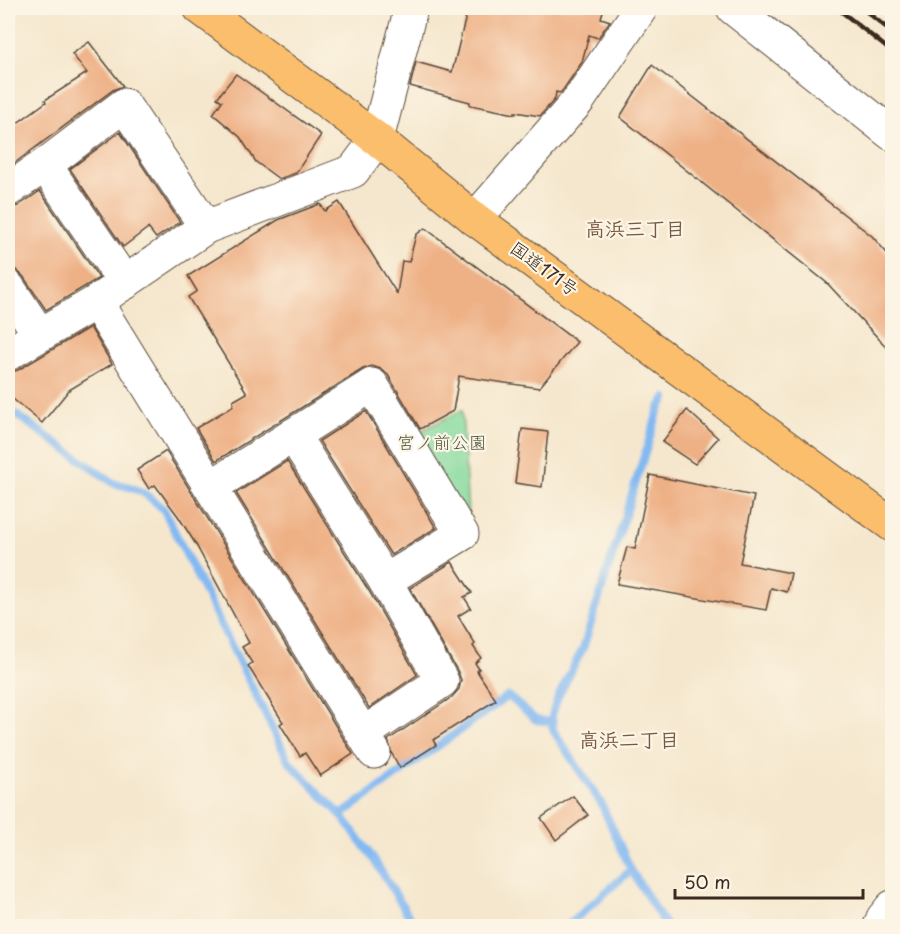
<svg xmlns="http://www.w3.org/2000/svg" width="900" height="934" font-family="'Playpen Sans','Klee One',sans-serif">
	<rect width="100%" height="100%" fill="#fcf5e5"/>
	<filter id="ink" filterUnits="userSpaceOnUse"><feTurbulence type="fractalNoise" baseFrequency=".0167" numOctaves="2"/><feDisplacementMap in="SourceGraphic" scale="12" xChannelSelector="R" yChannelSelector="G"/><feConvolveMatrix kernelMatrix="1 2 1 2 8 2 1 2 1" color-interpolation-filters="sRGB"/></filter>
	<filter id="wash" filterUnits="userSpaceOnUse"><feTurbulence type="fractalNoise" baseFrequency=".008" numOctaves="4" result="noise"/><feDisplacementMap in="SourceGraphic" scale="24" xChannelSelector="R" yChannelSelector="G"/><feGaussianBlur stdDeviation="1.35" result="paint"/><feColorMatrix in="noise" values="0 0 0 0 0 0 0 0 0 0 0 0 0 0 0 0 0 1.4 0 .05"/><feComposite in="paint" operator="in"/></filter>
	<g filter="url(#wash)">
		<rect width="100%" height="100%" fill="#f5e7cd"/>
		<path fill="#83d99d" stroke="#5f825e" stroke-width="1.5" d="M462,410L469,532L413,435Z"/>
		<g fill="none" stroke-linecap="round" stroke-linejoin="round">
			<g stroke="#83b9f2" stroke-width="8">
				<path d="M8,409L115,484C138,487 147,494 164,510L289,762L341,815L373,858L415,926"/>
				<path d="M341,815L508,696L536,720L552,722"/>
				<path d="M631,870L601,803L553,730L552,715L558,697L583,648L659,409L666,398"/>
				<path d="M567,926L631,870L666,926"/>
			</g>
		</g>
		<g id="blocks">
			<g fill="#eeb085">
				<path d="M468,8H604L601,18L610,21L598,38L589,35L582,62L563,90L560,93L556,92L555,99L540,116L515,112V114L470,105V102L410,86L416,62L452,72Z"/>
				<path d="M89,42L123,86L113,90L8,168V130L46,102L45,100L87,73L72,54Z"/>
				<path d="M652,65L872,236L892,259V353L827,283L620,117Z"/>
				<path d="M236,74L321,135L296,173L279,179L256,162L240,137L213,114L222,101L217,98Z"/>
				<path d="M120,132L180,222L156,238L148,228L123,247L70,169Z"/>
				<path d="M40,191L99,278L46,310L23,276L16,270L8,268V208L18,206Z"/>
				<path d="M339,202L397,294L402,261L409,262L416,235L425,228L577,342L539,388L459,376L453,411L420,429L388,375L381,369L372,366L363,369L216,461L196,428L233,406V401L247,393L188,297L197,291L188,276L278,220L320,204L325,211Z"/>
				<path d="M90,327L112,364L69,390L42,423L8,395V373L18,370Z"/>
				<path d="M687,410L718,438L695,464L662,442Z"/>
				<path d="M366,411L436,528L391,555L319,441Z"/>
				<path d="M522,429L548,432L542,487L515,483Z"/>
				<path d="M166,451L353,754L320,776L305,753L300,756L280,724L283,722L248,666L252,663L242,647L249,643L195,543L178,516L155,485L149,489L137,470Z"/>
				<path d="M287,461L369,591L417,675L369,708L236,493Z"/>
				<path d="M650,475L754,496L740,563L791,573L787,592L771,588L766,610L617,584L627,547L635,549Z"/>
				<path d="M452,562L472,593L464,597L471,608L458,616L475,644L473,646L481,658L475,663L479,669L477,671L496,700L433,740L436,745L400,768L392,754L388,740L452,697L459,689L461,680L458,672L410,588Z"/>
				<path d="M573,796L588,815L556,840L541,818Z"/>
			</g>
		</g>
	</g>
	<g filter="url(#ink)">
		<use href="#blocks" fill-opacity="0" stroke="#574638" stroke-width="1.5"/>
		<g fill="none" stroke-linecap="round" stroke-linejoin="round">
			<g stroke="#574638" stroke-width="35">
				<g id="minor">
					<path d="M733,8L892,134"/>
					<path d="M8,190L45,165"/>
					<path d="M475,219L578,101L641,8"/>
					<path d="M125,283L45,165L124,105L206,227"/>
					<path d="M8,287L40,335"/>
					<path d="M96,302L374,752"/>
					<path d="M8,354L96,302L206,227L353,171L377,139L411,8"/>
					<path d="M293,435L385,581"/>
					<path d="M211,487L372,385L462,534L385,581L442,681L363,734"/>
					<path d="M880,926L883,918L892,907"/>
				</g>
			</g>
			<g stroke="#574638" stroke-width="35">
				<path id="highway" d="M200,8L377,139L475,219L892,525"/>
			</g>
			<use href="#minor" stroke="#fff" stroke-width="33"/>
			<use href="#highway" stroke="#fabe6d" stroke-width="33"/>
			<g stroke="#3b2a1e" stroke-width="4.5">
				<path d="M837,8L892,52"/>
				<path d="M862,8L892,32"/>
				<path d="M890,8L892,9"/>
			</g>
		</g>
	</g>
	<g text-anchor="middle" stroke-width="4.5" stroke-linejoin="round" paint-order="stroke">
		<g font-size="18" fill="#3b2a1e" stroke="#fcf5e5">
			<text transform="translate(544 269) rotate(36)" y="6">国道171号</text>
		</g>
		<g font-size="18" fill="#4d563e" stroke="#fcf5e5">
			<text x="442" y="449">宮ノ前公園</text>
		</g>
		<g font-size="20" font-weight="bold" fill="#7a5942" stroke="#fcf5e5">
			<text x="635" y="236">高浜三丁目</text>
			<text x="629" y="747">高浜二丁目</text>
		</g>
	</g>
	<rect width="900" height="934" fill="none" stroke="#fcf5e5" stroke-width="30"/>
	<path d="M675 889v9h188v-9" fill="none" stroke="#3b2a1e" stroke-width="3"/>
	<text x="684" y="889" font-size="18" fill="#3b2a1e" stroke="#fcf5e5" stroke-width="4.5" paint-order="stroke">50 m</text>
</svg>
